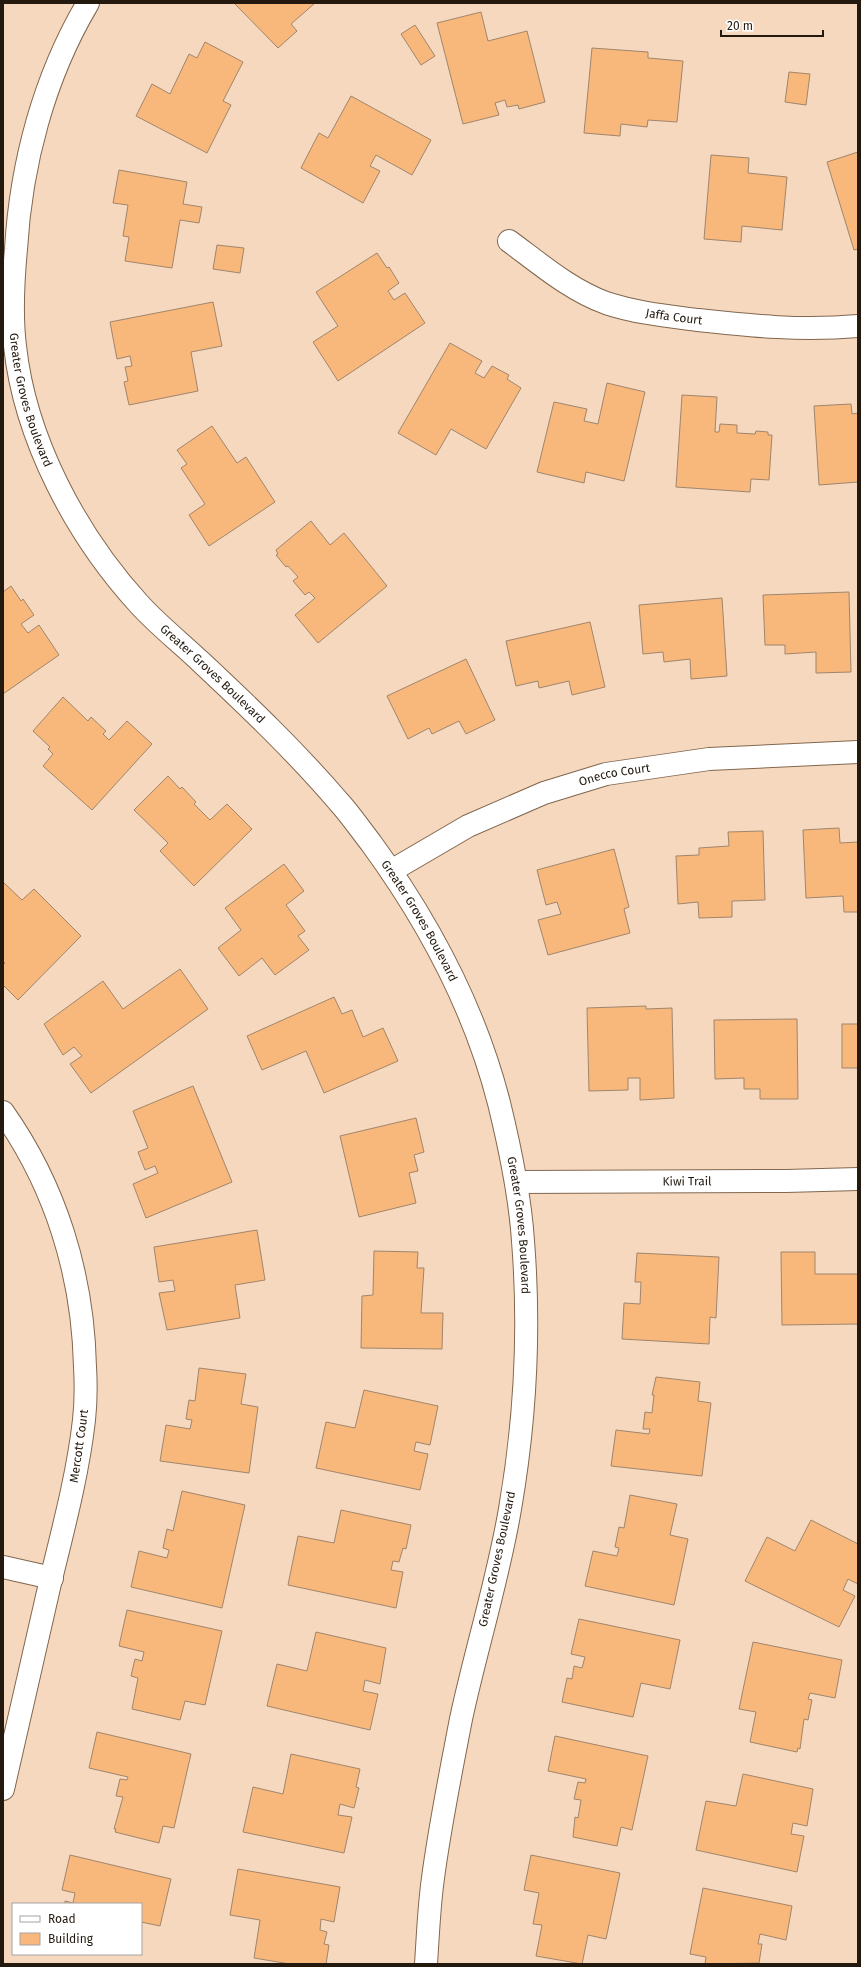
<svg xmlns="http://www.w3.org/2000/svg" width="861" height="1967" font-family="'Fira Sans',sans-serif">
	<rect width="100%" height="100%" fill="#f6d8be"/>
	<g fill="#f8b87b" stroke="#a0856d">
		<path d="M234,3H315L291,24L297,31L278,48Z"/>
		<path d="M481,12L488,41L527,31L545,102L519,109L518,105L507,107L505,100L495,103L499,115L463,124L437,23Z"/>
		<path d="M415,25L435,56L421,65L401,34Z"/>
		<path d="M205,42L243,62L223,101L231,105L207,153L136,116L152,84L170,94L189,54L197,58Z"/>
		<path d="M592,48L648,52V58L683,61L677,122L648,120L647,127L621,124L620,136L584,133Z"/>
		<path d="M789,72L810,74L806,105L785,102Z"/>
		<path d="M351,96L431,140L412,175L376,155L370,166L380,171L363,203L301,168L319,133L328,138Z"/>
		<path d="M858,152V249L854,250L827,162Z"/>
		<path d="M711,155L749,158L748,173L787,177L782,230L742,226L741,242L704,239Z"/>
		<path d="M119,170L187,182L183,204L202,207L199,223L180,220L172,268L125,261L129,237L123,236L128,205L113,203Z"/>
		<path d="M217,245L244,248L240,273L213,269Z"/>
		<path d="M377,253L387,268L389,267L399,283L388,291L394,300L405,293L425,323L338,381L313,342L338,326L316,292Z"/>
		<path d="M213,302L222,346L191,352L198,391L129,405L124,382L128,381L125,367L132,366L130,356L117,359L110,322Z"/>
		<path d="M450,343L482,361L475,373L484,378L492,366L509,375L507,379L521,388L486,449L451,429L436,455L398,433Z"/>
		<path d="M607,383L645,392L624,481L586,472L584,483L537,472L554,402L587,409L584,421L598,424Z"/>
		<path d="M682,395L717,397L715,432H719L720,424L737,425V433L755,434L756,431L768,432V435H772L769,480L751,479L750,492L676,487Z"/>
		<path d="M851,404L852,414L858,413V482L819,485L814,406Z"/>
		<path d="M212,426L237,463L246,457L275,502L209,546L189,515L205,504L181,468L187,464L177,450Z"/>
		<path d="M311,521L330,545L344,533L387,586L318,643L295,615L315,598L309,592L305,595L293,581L298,577L288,566L286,567L276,555L278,554L276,550Z"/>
		<path d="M11,586L21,601L23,599L34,615L21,624L28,633L39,625L59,655L3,694V592Z"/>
		<path d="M849,592L851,672L816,673V652L785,654V645H765L763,595Z"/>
		<path d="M722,598L727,676L691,679L690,659L664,662L663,652L643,654L639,605Z"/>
		<path d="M590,622L605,687L572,695L569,681L539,688L538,681L516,686L506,641Z"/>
		<path d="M466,659L495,720L466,734L459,721L432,734L429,728L408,739L387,696Z"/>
		<path d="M63,697L88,721L91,717L106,731L103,734L109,740L127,721L152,744L92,810L43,766L53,754L48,749L50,747L33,731Z"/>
		<path d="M168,776L180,789L182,787L196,802L194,804L210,820L227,804L252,829L194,886L160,851L168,843L134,810Z"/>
		<path d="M839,828L840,843L858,842V912H844L843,896L806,898L803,830Z"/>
		<path d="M763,831L765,900L732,901V917L699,918L698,902L678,904L676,856L699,855V848L729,846L728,832Z"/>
		<path d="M614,849L629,907L624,909L630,933L548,955L538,920L561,914L557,902L546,905L537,870Z"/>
		<path d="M284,864L304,891L286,905L305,931L298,936L309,950L275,975L262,958L239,976L218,948L241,930L225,908Z"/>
		<path d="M3,882L22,900L34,889L81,936L18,1000L3,985V964L5,963L3,961Z"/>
		<path d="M180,969L208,1009L91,1093L70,1064L82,1056L74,1047L63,1055L44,1024L103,981L123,1009Z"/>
		<path d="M334,997L342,1014L352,1010L363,1037L383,1028L398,1061L324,1093L306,1051L262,1070L247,1036Z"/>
		<path d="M646,1006V1009L672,1008L674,1098L640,1100V1078H628V1090L589,1091L587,1008Z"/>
		<path d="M797,1019L798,1099H760V1089H744V1078L715,1079L714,1020Z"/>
		<rect x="842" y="1024" width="16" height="44"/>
		<path d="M193,1086L232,1182L146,1218L133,1184L158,1173L155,1166L145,1170L138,1152L148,1148L133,1111Z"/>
		<path d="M416,1118L424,1152L414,1155L418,1171L409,1173L416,1203L359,1217L340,1136Z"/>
		<path d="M257,1230L265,1280L235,1285L240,1318L167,1330L159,1293L175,1291L173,1280L159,1282L154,1247Z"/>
		<path d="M374,1251L418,1252L417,1268H424L421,1313H443L442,1349L361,1348L362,1296L373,1295Z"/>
		<path d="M781,1252H815V1274H858V1324L782,1325Z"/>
		<path d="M637,1253L719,1257L716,1318L710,1317L709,1344L622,1339L624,1303L640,1304L641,1282H635Z"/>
		<path d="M199,1368L246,1374L241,1404L258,1407L249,1473L160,1461L166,1425L190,1429L192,1420L186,1419L189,1400L195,1401Z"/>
		<path d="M656,1377L700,1382L698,1401L711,1403L702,1476L611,1466L616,1430L649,1434L650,1429H643L645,1412L652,1413L654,1395H652Z"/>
		<path d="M364,1390L438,1406L430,1445L416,1442L414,1451L428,1454L420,1490L316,1468L326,1422L355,1428Z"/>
		<path d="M182,1491L245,1505L222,1608L131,1587L139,1551L167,1558L169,1550L163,1548L167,1529L173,1531Z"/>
		<path d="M630,1495L677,1504L670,1535L688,1539L674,1605L585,1586L593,1551L617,1556L619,1548L615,1547L619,1527L624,1528Z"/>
		<path d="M341,1510L411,1525L406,1549L403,1548L399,1562L393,1561L391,1570L403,1572L396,1608L288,1585L298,1536L334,1543Z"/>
		<path d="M811,1520L858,1544V1584L848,1579L843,1590L855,1596L839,1627L745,1581L767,1537L795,1551Z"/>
		<path d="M127,1610L222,1631L205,1705L185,1701L180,1720L132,1709L138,1678L131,1676L135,1659L142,1661L144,1652L119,1646Z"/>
		<path d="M579,1619L680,1640L670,1689L641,1683L633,1717L562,1702L567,1678L572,1679L574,1666L582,1668L585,1657L571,1654Z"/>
		<path d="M316,1632L386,1648L380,1684L365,1680L363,1691L378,1694L370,1730L267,1706L277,1664L307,1671Z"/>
		<path d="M753,1642L842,1660L835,1698L810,1693L808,1699L812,1700L808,1720L804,1719L800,1749L798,1748L797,1752L750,1742L756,1712L739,1709Z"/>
		<path d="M97,1732L191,1754L174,1828L163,1826L159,1843L115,1832L116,1829H114L123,1797L116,1796L120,1779L127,1780L128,1777L89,1768Z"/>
		<path d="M555,1736L648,1756L632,1830L621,1827L617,1846L573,1837L575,1817L578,1818L581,1800L574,1799L578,1782L585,1783L586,1779L548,1771Z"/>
		<path d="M291,1754L360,1769L356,1787L359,1788L354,1808L340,1804L338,1815L352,1817L344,1853L243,1832L253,1787L283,1794Z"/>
		<path d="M743,1774L813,1789L807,1826L793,1823L791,1834L804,1836L797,1872L696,1850L706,1801L736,1806Z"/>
		<path d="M70,1855L171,1879L160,1926L141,1922V1904H65V1901L73,1903L75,1893L62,1890Z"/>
		<path d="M531,1855L620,1873L606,1939L588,1935L582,1964L536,1956L542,1925L533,1924L539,1893L524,1890Z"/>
		<path d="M238,1869L340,1887L334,1922L321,1919L320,1930L327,1932L324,1944L329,1945L326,1964H290L254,1958L260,1920L230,1915Z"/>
		<path d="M703,1888L792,1906L786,1940L760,1934L758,1944H762L759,1963L705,1964L706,1957L690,1954Z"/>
	</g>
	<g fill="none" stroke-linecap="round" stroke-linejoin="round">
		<g stroke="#81674f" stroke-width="24">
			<g id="minor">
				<path id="s1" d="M88,3C44,77 21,164 16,249C13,281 11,314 15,346C25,439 76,535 139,604C158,625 181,643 202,663C249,707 296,752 338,801C350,814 360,829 371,843C428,921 475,1009 499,1103C510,1148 520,1195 523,1241C530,1329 525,1422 510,1509C498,1580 476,1649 461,1719C451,1771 440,1825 433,1878C429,1906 428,1935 426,1964"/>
				<path id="s2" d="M509,241C539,263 570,290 606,303C636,313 667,316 698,320C753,326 802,331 858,326"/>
				<path id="s3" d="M391,871L468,826L544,793L606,774L709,759L858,752"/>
				<path d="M3,1112C56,1187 83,1275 85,1367C86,1384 86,1402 84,1420C78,1473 64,1526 51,1579C35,1649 19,1719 3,1789"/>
				<path id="s4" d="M516,1182L786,1181L858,1179"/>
				<path d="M3,1567L52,1578"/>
			</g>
		</g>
		<use href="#minor" stroke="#fff" stroke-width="22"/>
	</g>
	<g text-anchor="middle" stroke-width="3" stroke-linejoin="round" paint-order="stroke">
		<g font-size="12" fill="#23190f" stroke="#fff">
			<text dy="4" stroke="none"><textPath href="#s2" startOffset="185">Jaffa Court</textPath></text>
			<text dy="4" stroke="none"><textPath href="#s1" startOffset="412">Greater Groves Boulevard</textPath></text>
			<text dy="4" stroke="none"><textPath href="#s1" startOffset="748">Greater Groves Boulevard</textPath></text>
			<text dy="4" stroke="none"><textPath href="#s3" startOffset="245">Onecco Court</textPath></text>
			<text dy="4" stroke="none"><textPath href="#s1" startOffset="1072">Greater Groves Boulevard</textPath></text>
			<text dy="4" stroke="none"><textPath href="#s4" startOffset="171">Kiwi Trail</textPath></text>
			<text dy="4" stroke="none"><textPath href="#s1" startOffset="1396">Greater Groves Boulevard</textPath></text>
			<text transform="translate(79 1446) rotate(-82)" y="4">Mercott Court</text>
			<text transform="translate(497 1559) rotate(-78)" y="4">Greater Groves Boulevard</text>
		</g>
	</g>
	<rect width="861" height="1967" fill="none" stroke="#23190f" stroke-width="8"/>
	<rect x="12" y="1903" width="130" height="52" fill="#ffffff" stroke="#a7a39f"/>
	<rect x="20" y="1916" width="20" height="6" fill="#ffffff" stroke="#a7a39f"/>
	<text x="48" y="1923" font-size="12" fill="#23190f">Road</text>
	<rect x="20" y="1933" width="20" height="12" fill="#f8b87b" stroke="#a7a39f"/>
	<text x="48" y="1943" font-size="12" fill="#23190f">Building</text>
	<path d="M721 30v6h102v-6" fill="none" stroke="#23190f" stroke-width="2"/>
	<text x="727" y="30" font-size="12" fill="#23190f" stroke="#ffffff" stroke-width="3" paint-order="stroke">20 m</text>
</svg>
